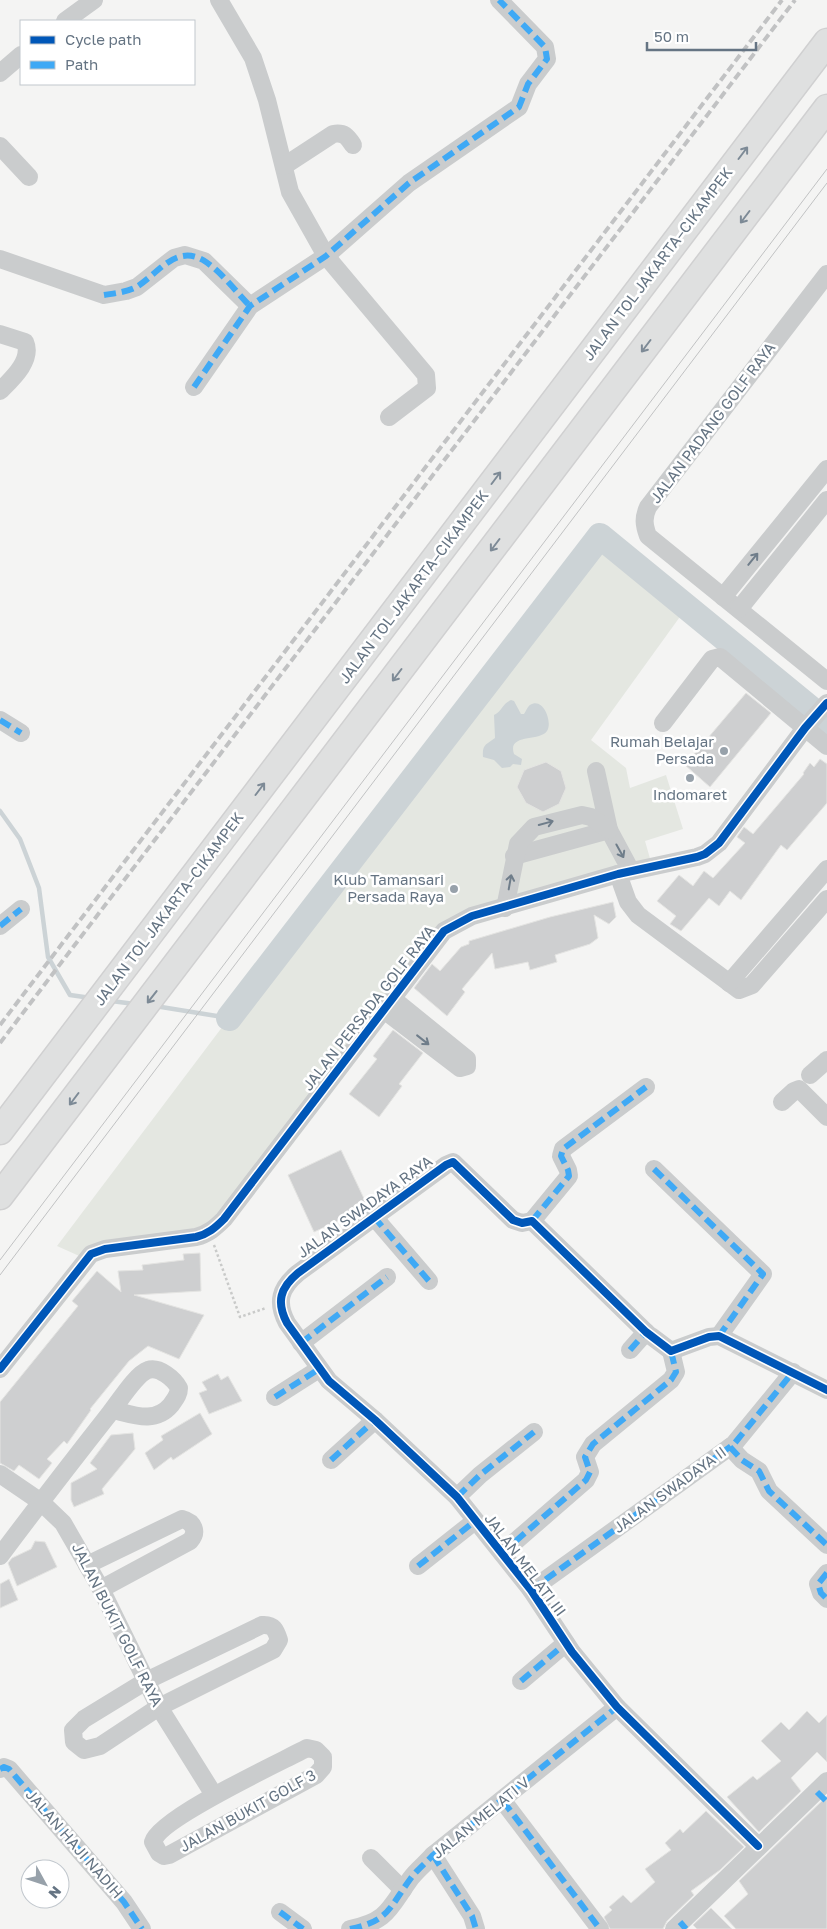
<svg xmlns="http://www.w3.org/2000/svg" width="827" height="1929" font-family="'Golos Text',sans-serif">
	<rect width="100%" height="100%" fill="#f4f4f3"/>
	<path fill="#e4e7e1" d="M600,536L687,607L591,740L626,768L630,788L666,775L683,829L645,841L653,869L448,920L209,1232L86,1259L57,1246L229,1018Z"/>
	<path fill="#ccd3d6" d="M511,700L514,701L521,714H524C526,711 528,706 530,705C543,696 553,722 547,731C540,742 507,733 514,754L522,759L521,765L513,764L510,767L502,768L494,760L483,757C482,744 486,745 495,738L494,715C502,711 503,703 511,700Z"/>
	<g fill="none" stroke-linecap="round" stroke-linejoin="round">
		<g stroke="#ccd3d6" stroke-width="4.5">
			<path d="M0,811L20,839L39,888L48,957L70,995L91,998"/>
			<path d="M111,1001L135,1004"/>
			<path d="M155,1006L229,1018"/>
		</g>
		<path stroke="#ccd3d6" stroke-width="26" d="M229,1018L600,536L827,722"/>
	</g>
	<g fill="#cecfd0" stroke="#e4e4e2">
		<path d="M746,693L771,713L710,787L685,765Z"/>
		<path d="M820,759L827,764V803L787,850L781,845L741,900L730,891L719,906L709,898L681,931L670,924L676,916L657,901L679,875L693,886L704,871L713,878L745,843L737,837L744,827L753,834L804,774L803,773L810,763L814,767Z"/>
		<path d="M546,762L561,771L566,788L559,804L543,812L526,803L517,787L524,770Z"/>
		<path d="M613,902L616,917L609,924L594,915L598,938L590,944L555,955L557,962L530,970L528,962L495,969L492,953L462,989L465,992L447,1016L414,988L432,964L440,971L461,947L469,944V941L550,917Z"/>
		<path d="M393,1030L423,1053L399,1084L402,1086L379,1117L349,1094L377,1059L373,1056Z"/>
		<path d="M341,1150L368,1207L314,1232L288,1175Z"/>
		<path d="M200,1253L201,1291L134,1295L204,1315L179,1359L148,1346L129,1361L90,1409L91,1410L67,1444L64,1441L47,1459L52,1463L39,1479L19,1465L14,1471L0,1463V1402L78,1306L72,1301L97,1271L121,1292L118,1271L143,1270L142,1265L184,1260L183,1254Z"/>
		<path d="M218,1374L221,1380L228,1376L242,1401L209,1414L199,1393L207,1390L202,1382Z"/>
		<path d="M200,1413L212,1434L173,1460L171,1457L154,1470L145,1453L163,1440L161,1436Z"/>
		<path d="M133,1433L135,1449L102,1489L104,1494L74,1507L71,1500V1483L97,1469L90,1463L111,1435Z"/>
		<path d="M35,1541L45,1542L57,1567L17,1586L8,1563L12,1558L31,1549Z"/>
		<path d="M9,1579L18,1600L0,1608V1584Z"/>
		<path d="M807,1711L819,1723L827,1715V1762L817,1752L791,1778L801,1791L759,1832L727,1797L753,1776L757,1780L781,1761L761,1741L781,1722L789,1730Z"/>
		<path d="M827,1796V1929H736L724,1916L748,1894L739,1881Z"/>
		<path d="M706,1811L744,1847L720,1870L691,1891L694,1895L667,1921L663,1929H610L604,1917L612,1910L609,1907L623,1895L631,1903L655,1882L645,1869L671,1850L665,1843L680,1829L683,1833Z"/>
		<path d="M711,1908L732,1929H697L693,1925Z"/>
	</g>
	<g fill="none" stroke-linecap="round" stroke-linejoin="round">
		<g stroke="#d0d0d1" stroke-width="29">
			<g id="highway">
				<path d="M0,1131L827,42"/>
				<path d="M0,1196L827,108"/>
			</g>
		</g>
		<path stroke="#c9cac9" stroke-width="2.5" stroke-dasharray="2.5 2.5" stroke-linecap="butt" d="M214,1245L240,1317L266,1308"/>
		<g stroke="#cacccd" stroke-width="18">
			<path d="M219,0L253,58L267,100L290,192L312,231L326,256L426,375L427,388L389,417"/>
			<path d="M65,21L94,0"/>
			<path d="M0,73L21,55"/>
			<path d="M0,146L29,177"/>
			<path d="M284,166L333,134C344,132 347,136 353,145"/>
			<path d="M0,259L104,295L126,291L137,287L174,258L185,255L204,261L250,306"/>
			<path d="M827,274L648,507C643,518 644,525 648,536L827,681"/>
			<path d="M0,334L25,342C33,360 12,379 0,391"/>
			<path d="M194,387L250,306L326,256L409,183L519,107L528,84L547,59L545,47L499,0"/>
			<path d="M723,597L827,469"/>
			<path d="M739,609L827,500"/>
			<path d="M0,720L21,733"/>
			<path d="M663,723L712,659L720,657L827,746"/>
			<path d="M596,771L609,830L631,871"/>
			<path d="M514,856L609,830"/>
			<path d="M618,874L628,902L638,915L739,990L752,985L827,899"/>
			<path d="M505,908L518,844L534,827L582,815L591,817L609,830"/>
			<path d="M0,926L21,909"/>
			<path d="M729,983L827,869"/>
			<path d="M384,1010L460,1068L467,1066V1059L393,999"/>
			<path d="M810,1075L827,1060"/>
			<path d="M782,1102L794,1091L799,1089L827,1117"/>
			<path d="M654,1169L763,1274L719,1336"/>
			<path d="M374,1217L429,1281"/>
			<path d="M532,1221L569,1176L568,1170L561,1156L563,1149L646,1087"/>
			<path d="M648,1334L532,1221L522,1223L513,1220L453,1162L446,1165L298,1273C280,1288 276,1302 287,1323L329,1381L375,1420L457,1497L531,1590L572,1652L617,1707L758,1846"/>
			<path d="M651,1336L671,1351L709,1337L719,1336L827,1390"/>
			<path d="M301,1343L387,1277"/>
			<path d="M630,1350L646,1332"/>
			<path d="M0,1369L91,1254L105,1249L196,1237C208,1234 215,1228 224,1219L444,931L472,916L618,874L697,857L705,854L719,843L805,728L827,703"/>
			<path d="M275,1397L319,1369"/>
			<path d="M730,1447L742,1460L759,1471L769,1491L827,1545"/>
			<path d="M331,1460L375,1420"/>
			<path d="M0,1474L41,1502L63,1523L101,1589L159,1707L214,1795"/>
			<path d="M457,1497L480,1475L534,1432"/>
			<path d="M502,1553L586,1480L590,1472L585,1457L593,1444L671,1380L676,1372L671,1351"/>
			<path d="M0,1556C36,1508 73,1460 110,1413C119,1402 136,1374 148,1370C159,1366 174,1379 179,1388C179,1395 175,1399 171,1405C155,1424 134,1415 113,1410"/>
			<path d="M87,1565L182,1519C194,1522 198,1532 190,1541L101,1589"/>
			<path d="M418,1566L475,1521"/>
			<path d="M827,1573L818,1584L821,1593L827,1599"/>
			<path d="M531,1590L734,1444L793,1372"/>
			<path d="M262,1625C274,1624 276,1631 279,1640L273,1650L159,1707L100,1746L84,1750L74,1742L73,1730L84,1719L146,1681Z"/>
			<path d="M521,1681L566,1643"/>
			<path d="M307,1748L316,1750L323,1757V1767L316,1775L169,1855L164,1856L159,1853L153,1842C159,1818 281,1762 307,1748Z"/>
			<path d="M0,1769L4,1767L9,1769L124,1902L142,1929"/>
			<path d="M503,1801L600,1929"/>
			<path d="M433,1855L472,1916L476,1929"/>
			<path d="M371,1858L403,1890"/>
			<path d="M280,1912L303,1929"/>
			<path d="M350,1929C389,1921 389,1908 411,1878C417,1870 426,1863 433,1855L617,1707"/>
			<path d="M674,1929L827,1781"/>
		</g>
		<use href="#highway" stroke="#dfe0e0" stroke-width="26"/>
		<g stroke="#c1c2c3" stroke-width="1">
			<path d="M0,1260L827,169"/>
			<path d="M0,1275L827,183"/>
		</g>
		<g stroke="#c1c2c3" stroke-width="4" stroke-dasharray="8 4" stroke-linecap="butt">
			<path d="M0,1025L782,0"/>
			<path d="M0,1043L795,0"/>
		</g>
		<g stroke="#3fa9f5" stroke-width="6" stroke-dasharray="12 6" stroke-linecap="butt">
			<path d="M104,295C116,293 128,292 138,286C159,272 176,245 203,260C221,271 236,292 250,306"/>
			<path d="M194,387L250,306L326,256L409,183L519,107L528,84L547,59L545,47L499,0"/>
			<path d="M0,720L21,733"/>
			<path d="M0,926L21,909"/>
			<path d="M654,1169L763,1274L719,1336"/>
			<path d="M374,1217L429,1281"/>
			<path d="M532,1221L569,1176L568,1170L561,1156L563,1149L646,1087"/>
			<path d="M301,1343L387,1277"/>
			<path d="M630,1350L646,1332"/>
			<path d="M275,1397L319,1369"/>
			<path d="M730,1447L742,1460L759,1471L769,1491L827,1545"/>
			<path d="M331,1460L375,1420"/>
			<path d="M457,1497L480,1475L534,1432"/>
			<path d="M502,1553L586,1480L590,1472L585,1457L593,1444L671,1380L676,1372L671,1351"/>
			<path d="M418,1566L475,1521"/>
			<path d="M827,1573L818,1584L821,1593L827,1599"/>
			<path d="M531,1590L734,1444L793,1372"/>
			<path d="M521,1681L566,1643"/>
			<path d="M0,1769L4,1767L9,1769L124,1902L142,1929"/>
			<path d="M817,1792L827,1802"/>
			<path d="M503,1801L600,1929"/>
			<path d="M433,1855L472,1916L476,1929"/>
			<path d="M280,1912L303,1929"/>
			<path d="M680,1922L686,1929"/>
			<path d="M350,1929C389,1921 389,1908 411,1878C417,1870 426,1863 433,1855L617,1707"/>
		</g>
		<g stroke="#fff" stroke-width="11">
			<g id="cycleway">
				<path d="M0,1369L91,1254L105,1249L196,1237C208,1234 215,1228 224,1219L444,931L472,916L618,874L697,857L705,854L719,843L805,728L827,703"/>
				<path d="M758,1846L617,1707L572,1652L531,1590L457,1497L375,1420L329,1381L287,1323C276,1302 280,1288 298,1273L446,1165L453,1162L513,1220L522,1223L532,1221L646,1332L671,1351L709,1337L719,1336L827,1390"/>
			</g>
		</g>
		<use href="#cycleway" stroke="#0057b8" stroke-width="8"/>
	</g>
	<defs><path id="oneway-shaft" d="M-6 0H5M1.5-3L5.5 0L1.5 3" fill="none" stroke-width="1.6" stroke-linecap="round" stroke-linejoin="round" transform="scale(1.25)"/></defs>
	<g stroke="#7d8a96">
		<use href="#oneway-shaft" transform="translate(743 153) rotate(-53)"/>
		<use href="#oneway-shaft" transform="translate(745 217) rotate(127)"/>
		<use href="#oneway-shaft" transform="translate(646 346) rotate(127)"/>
		<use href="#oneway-shaft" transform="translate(496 478) rotate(-53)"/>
		<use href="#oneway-shaft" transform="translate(495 545) rotate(127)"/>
		<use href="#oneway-shaft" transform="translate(397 675) rotate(127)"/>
		<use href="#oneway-shaft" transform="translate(260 789) rotate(-53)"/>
		<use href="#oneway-shaft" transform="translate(152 997) rotate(128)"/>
		<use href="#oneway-shaft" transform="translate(74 1099) rotate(127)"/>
	</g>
	<g stroke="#6f7d8a">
		<use href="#oneway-shaft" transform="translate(753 559) rotate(-51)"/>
		<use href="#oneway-shaft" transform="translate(546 823) rotate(-15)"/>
		<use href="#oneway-shaft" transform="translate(620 851) rotate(61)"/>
		<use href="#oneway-shaft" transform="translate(510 882) rotate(-80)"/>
		<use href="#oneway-shaft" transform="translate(423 1040) rotate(38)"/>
	</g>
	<g fill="#97a1aa" stroke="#fff" stroke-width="2">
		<circle cx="724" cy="751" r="5"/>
		<circle cx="690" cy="778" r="5"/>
		<circle cx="454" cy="889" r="5"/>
	</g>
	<g text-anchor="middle" stroke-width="5" stroke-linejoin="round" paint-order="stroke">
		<g font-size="15" fill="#657483" stroke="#fff">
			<text transform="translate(658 264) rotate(-53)" y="5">JALAN TOL JAKARTA–CIKAMPEK</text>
			<text transform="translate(713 423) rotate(-53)" y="5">JALAN PADANG GOLF RAYA</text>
			<text transform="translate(414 587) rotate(-53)" y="5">JALAN TOL JAKARTA–CIKAMPEK</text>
			<text transform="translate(169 909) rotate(-53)" y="5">JALAN TOL JAKARTA–CIKAMPEK</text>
			<text transform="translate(369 1008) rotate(-52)" y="5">JALAN PERSADA GOLF RAYA</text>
			<text transform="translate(365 1207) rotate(-36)" y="5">JALAN SWADAYA RAYA</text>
			<text transform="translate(670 1490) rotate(-36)" y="5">JALAN SWADAYA II</text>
			<text transform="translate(525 1565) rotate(53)" y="5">JALAN MELATI III</text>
			<text transform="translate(117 1625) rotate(63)" y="5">JALAN BUKIT GOLF RAYA</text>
			<text transform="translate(248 1811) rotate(-29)" y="5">JALAN BUKIT GOLF 3</text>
			<text transform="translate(481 1818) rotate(-39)" y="5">JALAN MELATI V</text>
			<text transform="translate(74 1844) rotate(49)" y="5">JALAN HAJI NADIH</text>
		</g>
		<g font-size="15" fill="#657483" stroke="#fff" text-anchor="end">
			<text x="714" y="747">Rumah Belajar<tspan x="714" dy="17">Persada</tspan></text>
			<text x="690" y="800" text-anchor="middle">Indomaret</text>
			<text x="444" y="885">Klub Tamansari<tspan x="444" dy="17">Persada Raya</tspan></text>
		</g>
	</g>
	<rect x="20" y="20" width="175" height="65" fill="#ffffff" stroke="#c1c7cd"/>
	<rect x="30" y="36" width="25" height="8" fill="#0057b8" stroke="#c1c7cd"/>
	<text x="65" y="45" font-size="15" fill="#657483">Cycle path</text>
	<rect x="30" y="61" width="25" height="8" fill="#3fa9f5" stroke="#c1c7cd"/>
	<text x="65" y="70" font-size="15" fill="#657483">Path</text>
	<g transform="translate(45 1884) rotate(130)"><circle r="24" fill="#ffffff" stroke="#c1c7cd"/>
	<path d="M0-4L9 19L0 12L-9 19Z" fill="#97a1aa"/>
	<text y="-8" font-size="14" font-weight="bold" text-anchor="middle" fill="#657483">N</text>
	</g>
	<path d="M647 42v8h109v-8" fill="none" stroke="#657483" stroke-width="2.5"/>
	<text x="654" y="42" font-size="15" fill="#657483" stroke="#ffffff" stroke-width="4" paint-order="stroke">50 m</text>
</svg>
